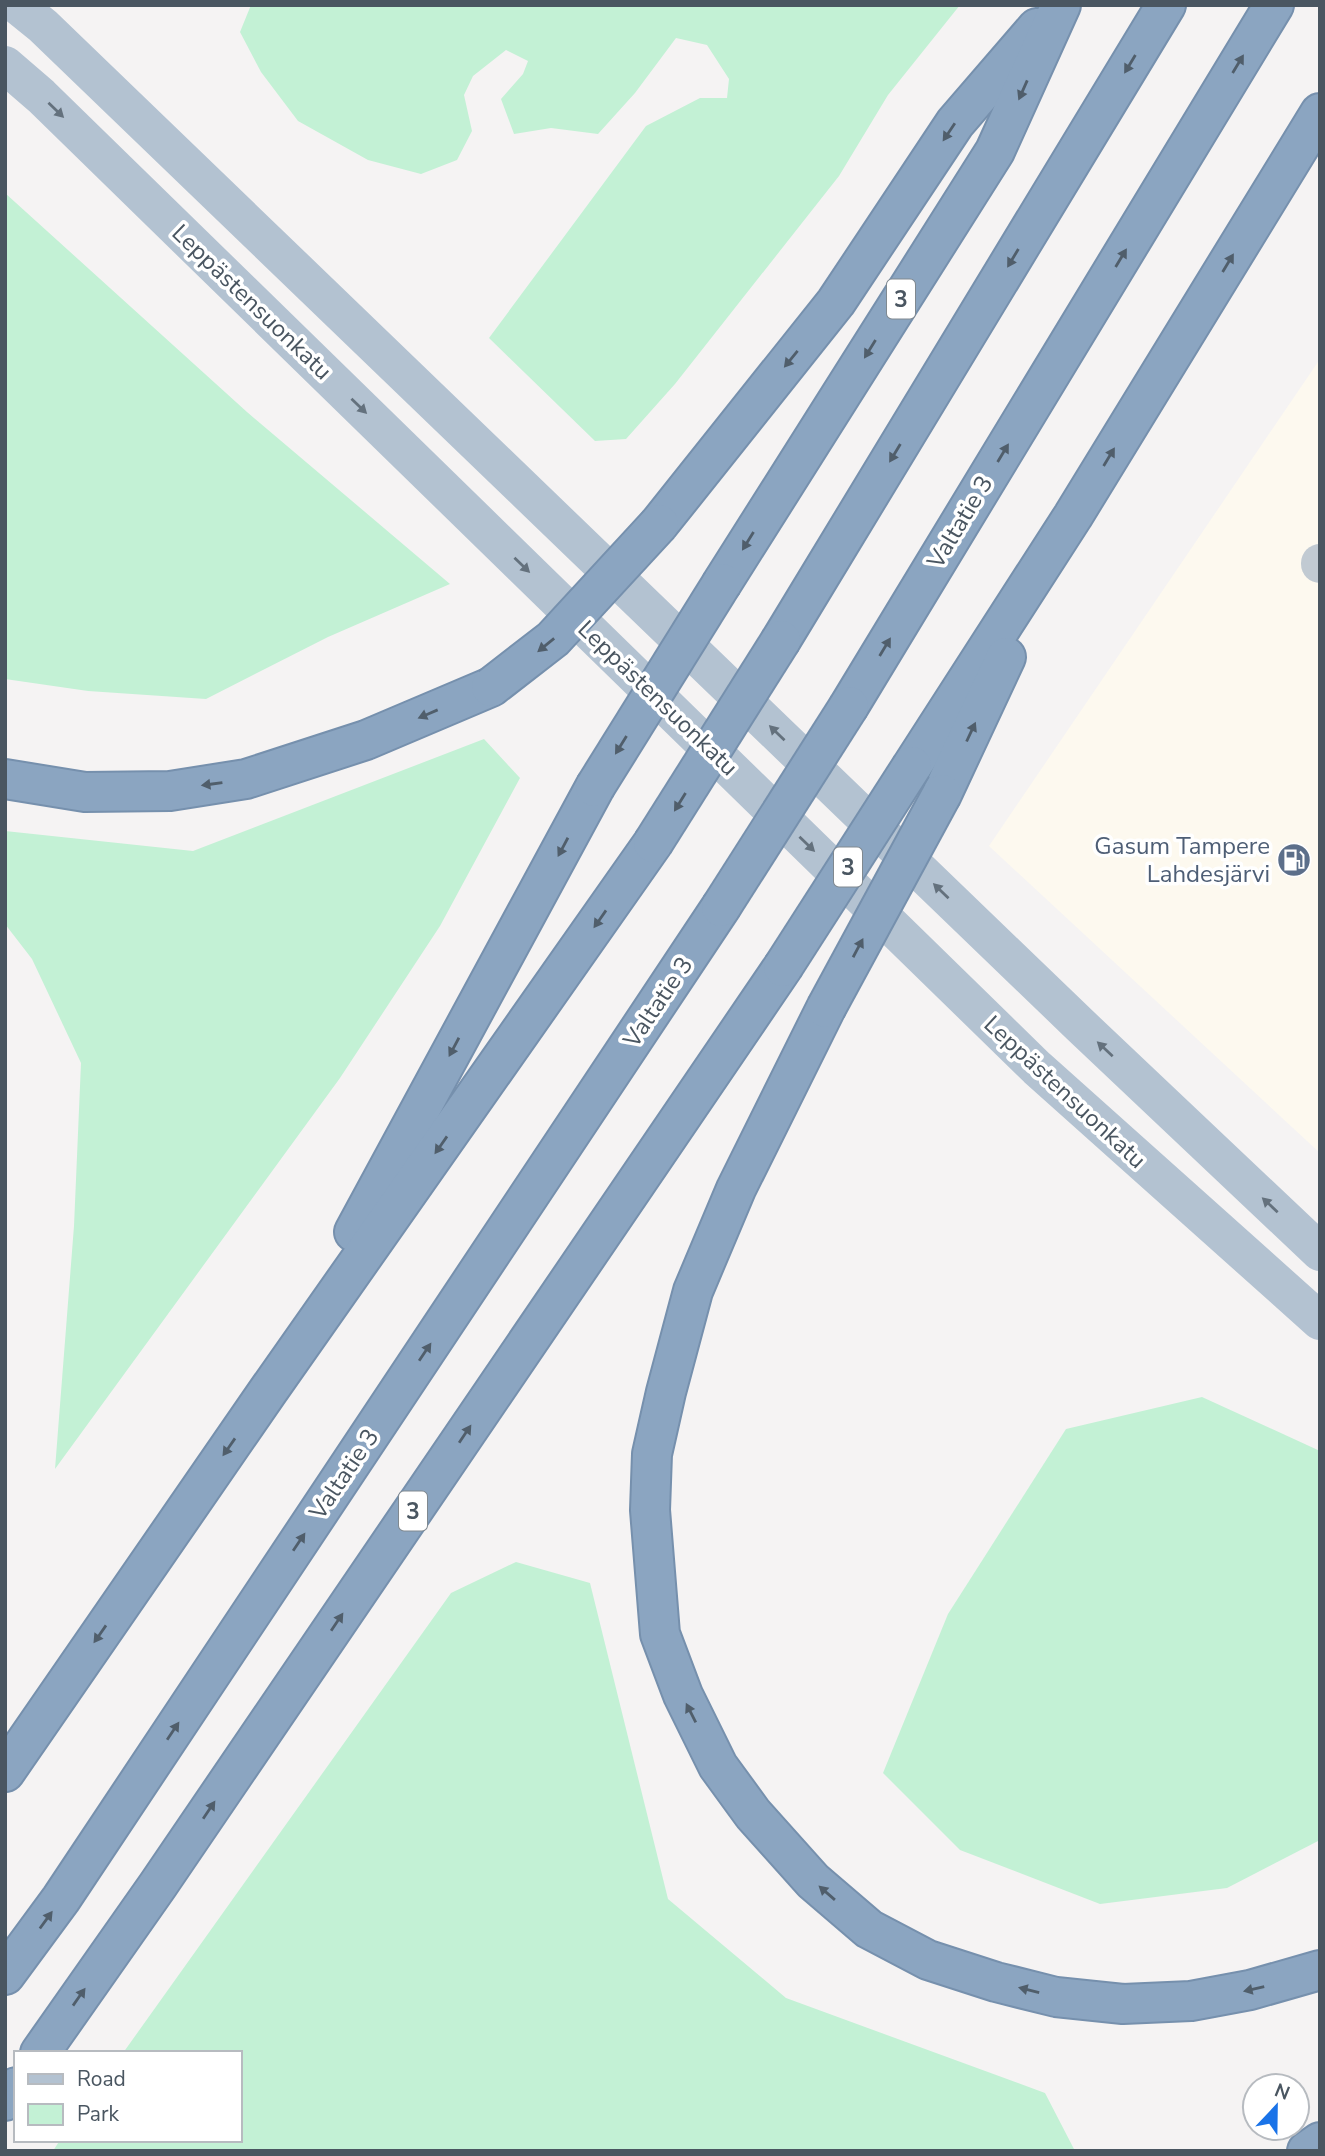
<svg xmlns="http://www.w3.org/2000/svg" width="1325" height="2156" font-family="'Nunito Sans',sans-serif">
	<rect width="100%" height="100%" fill="#f5f3f3"/>
	<path fill="#fdf9ef" d="M1320,359V1153L989,846Z"/>
	<g fill="#c3f1d5">
		<path d="M251,5H960L888,95L839,176L675,384L626,439L595,441L489,338L646,126L700,98H727L729,79L707,45L676,38L635,93L598,134L551,128L514,134L501,99L523,74L528,61L506,50L473,76L464,95L472,131L457,160L421,174L368,160L298,121L261,72L240,32Z"/>
		<path d="M5,193L247,412L450,584L328,637L206,699L88,691L5,679Z"/>
		<path d="M484,739L520,778L440,926L340,1078L55,1469L74,1226L81,1063L32,959L5,924V831L193,851Z"/>
		<path d="M1202,1397L1320,1451V1840L1227,1888L1100,1904L960,1850L883,1773L948,1614L1066,1429Z"/>
		<path d="M516,1562L590,1583L668,1899L786,1998L1045,2093L1075,2151H53L60,2140H240V2053H123L451,1593Z"/>
	</g>
	<g fill="none" stroke-linecap="round" stroke-linejoin="round">
		<g stroke="#7690ad" stroke-width="42">
			<g id="highway">
				<path d="M659,524L836,302L955,123L1037,28"/>
				<path d="M722,583L995,151L1061,5"/>
				<path d="M781,640L1166,5"/>
				<path d="M849,706L1274,5"/>
				<path d="M912,766L1073,516L1320,113"/>
				<path d="M5,779L85,792L170,791L246,779L366,740L491,687"/>
				<path d="M942,794L1006,657"/>
				<path d="M826,1008L736,1189L693,1291L666,1392L652,1454L650,1510L660,1634L683,1695L718,1766L753,1814L813,1881L869,1929L928,1960L996,1982L1056,1997L1123,2004L1191,2001L1250,1990L1320,1970"/>
				<path d="M354,1232L595,787"/>
				<path d="M5,1772L268,1391L653,843"/>
				<path d="M5,1975L61,1899L721,907"/>
				<path d="M40,2053L158,1885L783,967"/>
				<path d="M5,2101L16,2087"/>
				<path d="M1307,2151L1320,2142"/>
			</g>
		</g>
		<path stroke="#c1cad2" stroke-width="38" d="M1320,563V564"/>
		<g stroke="#b3c2d1" stroke-width="38">
			<path d="M17,5L43,26L1080,1025L1320,1252"/>
			<path d="M5,65L41,96L1037,1068L1320,1321"/>
		</g>
		<use href="#highway" stroke="#8ba5c1" stroke-width="38"/>
		<g stroke="#7690ad" stroke-width="42" stroke-linecap="butt">
			<g id="highway-bridge">
				<path d="M491,687L553,639L659,524"/>
				<path d="M595,787L722,583"/>
				<path d="M653,843L781,640"/>
				<path d="M721,907L849,706"/>
				<path d="M783,967L912,766"/>
				<path d="M826,1008L942,794"/>
			</g>
		</g>
		<use href="#highway-bridge" stroke="#8ba5c1" stroke-width="38"/>
	</g>
	<defs><path id="oneway-solid" d="M-6-.8H1V-3.2L6.5 0L1 3.2V.8H-6Z" transform="scale(1.75)"/></defs>
	<g fill="#505e6b">
		<use href="#oneway-solid" transform="translate(1130 64) rotate(121)"/>
		<use href="#oneway-solid" transform="translate(1238 64) rotate(-59)"/>
		<use href="#oneway-solid" transform="translate(1023 90) rotate(114)"/>
		<use href="#oneway-solid" transform="translate(949 132) rotate(124)"/>
		<use href="#oneway-solid" transform="translate(1013 258) rotate(121)"/>
		<use href="#oneway-solid" transform="translate(1121 258) rotate(-59)"/>
		<use href="#oneway-solid" transform="translate(1228 263) rotate(-59)"/>
		<use href="#oneway-solid" transform="translate(870 349) rotate(122)"/>
		<use href="#oneway-solid" transform="translate(791 359) rotate(129)"/>
		<use href="#oneway-solid" transform="translate(895 453) rotate(121)"/>
		<use href="#oneway-solid" transform="translate(1003 453) rotate(-59)"/>
		<use href="#oneway-solid" transform="translate(1109 457) rotate(-59)"/>
		<use href="#oneway-solid" transform="translate(748 541) rotate(122)"/>
		<use href="#oneway-solid" transform="translate(546 645) rotate(141)"/>
		<use href="#oneway-solid" transform="translate(885 647) rotate(-59)"/>
		<use href="#oneway-solid" transform="translate(428 714) rotate(157)"/>
		<use href="#oneway-solid" transform="translate(971 732) rotate(-65)"/>
		<use href="#oneway-solid" transform="translate(621 745) rotate(122)"/>
		<use href="#oneway-solid" transform="translate(212 784) rotate(172)"/>
		<use href="#oneway-solid" transform="translate(680 802) rotate(122)"/>
		<use href="#oneway-solid" transform="translate(563 847) rotate(118)"/>
		<use href="#oneway-solid" transform="translate(600 919) rotate(125)"/>
		<use href="#oneway-solid" transform="translate(858 948) rotate(-62)"/>
		<use href="#oneway-solid" transform="translate(454 1047) rotate(118)"/>
		<use href="#oneway-solid" transform="translate(441 1145) rotate(125)"/>
		<use href="#oneway-solid" transform="translate(425 1352) rotate(-56)"/>
		<use href="#oneway-solid" transform="translate(465 1434) rotate(-56)"/>
		<use href="#oneway-solid" transform="translate(229 1447) rotate(125)"/>
		<use href="#oneway-solid" transform="translate(299 1542) rotate(-56)"/>
		<use href="#oneway-solid" transform="translate(337 1622) rotate(-56)"/>
		<use href="#oneway-solid" transform="translate(100 1634) rotate(125)"/>
		<use href="#oneway-solid" transform="translate(691 1713) rotate(-117)"/>
		<use href="#oneway-solid" transform="translate(173 1731) rotate(-56)"/>
		<use href="#oneway-solid" transform="translate(209 1810) rotate(-56)"/>
		<use href="#oneway-solid" transform="translate(827 1893) rotate(-139)"/>
		<use href="#oneway-solid" transform="translate(46 1920) rotate(-54)"/>
		<use href="#oneway-solid" transform="translate(1254 1989) rotate(167)"/>
		<use href="#oneway-solid" transform="translate(1029 1990) rotate(-166)"/>
		<use href="#oneway-solid" transform="translate(79 1997) rotate(-55)"/>
	</g>
	<g fill="#64717d">
		<use href="#oneway-solid" transform="translate(56 110) rotate(44)"/>
		<use href="#oneway-solid" transform="translate(359 406) rotate(44)"/>
		<use href="#oneway-solid" transform="translate(522 565) rotate(44)"/>
		<use href="#oneway-solid" transform="translate(777 733) rotate(-136)"/>
		<use href="#oneway-solid" transform="translate(807 844) rotate(44)"/>
		<use href="#oneway-solid" transform="translate(941 891) rotate(-136)"/>
		<use href="#oneway-solid" transform="translate(1105 1049) rotate(-137)"/>
		<use href="#oneway-solid" transform="translate(1270 1205) rotate(-137)"/>
	</g>
	<defs>
		<g id="fuel-disc" transform="scale(1.75)"><circle r="9.5" fill="#5c6f8a" stroke="#fff"/><path d="M-5.5-6h7V0h2V4h1.3V-2.5L3-4.5l.8-.8L6-3V5H2.5V1h-1V6h-7ZM-4.2-4.7v3.2H.2V-4.7Z" fill="#fff"/></g>
	</defs>
	<g fill-rule="evenodd">
		<use href="#fuel-disc" x="1294" y="860"/>
	</g>
	<g text-anchor="middle" stroke-width="7" stroke-linejoin="round" paint-order="stroke">
		<g fill="#fff" stroke="#808990" stroke-width="2">
			<rect x="887" y="279.5" width="28" height="39" rx="5"/>
			<rect x="834" y="847.5" width="28" height="39" rx="5"/>
			<rect x="399" y="1491.5" width="28" height="39" rx="5"/>
		</g>
		<g font-size="23" font-weight="bold" fill="#4a5661">
			<text x="901" y="307">3</text>
			<text x="848" y="875">3</text>
			<text x="413" y="1519">3</text>
		</g>
		<g font-size="24" fill="#4a5661" stroke="#fff">
			<text transform="translate(252 302) rotate(44)" y="8">Leppästensuonkatu</text>
			<text transform="translate(960 522) rotate(-59)" y="8">Valtatie 3</text>
			<text transform="translate(658 698) rotate(44)" y="8">Leppästensuonkatu</text>
			<text transform="translate(658 1002) rotate(-56)" y="8">Valtatie 3</text>
			<text transform="translate(1065 1092) rotate(43)" y="8">Leppästensuonkatu</text>
			<text transform="translate(344 1474) rotate(-56)" y="8">Valtatie 3</text>
		</g>
		<g font-size="24" fill="#4e5e75" stroke="#fff" text-anchor="end">
			<text x="1270" y="854">Gasum Tampere<tspan x="1270" dy="28">Lahdesjärvi</tspan></text>
		</g>
	</g>
	<rect width="1325" height="2156" fill="none" stroke="#4a5661" stroke-width="14"/>
	<rect x="14" y="2051" width="228" height="91" fill="#ffffff" stroke="#b7bbc0" stroke-width="2"/>
	<rect x="28" y="2074" width="35" height="10" fill="#b3c2d1" stroke="#b7bbc0" stroke-width="2"/>
	<text x="77" y="2086" font-size="21" fill="#4a5661">Road</text>
	<rect x="28" y="2104" width="35" height="21" fill="#c3f1d5" stroke="#b7bbc0" stroke-width="2"/>
	<text x="77" y="2121" font-size="21" fill="#4a5661">Park</text>
	<g transform="translate(1276 2107) rotate(22)"><circle r="33" fill="#ffffff" stroke="#b7bbc0" stroke-width="2"/>
	<path d="M0-5L12 26L0 18L-12 26Z" fill="#1a73e8"/>
	<text y="-10" font-size="19" font-weight="bold" text-anchor="middle" fill="#4a5661">N</text>
	</g>
</svg>
